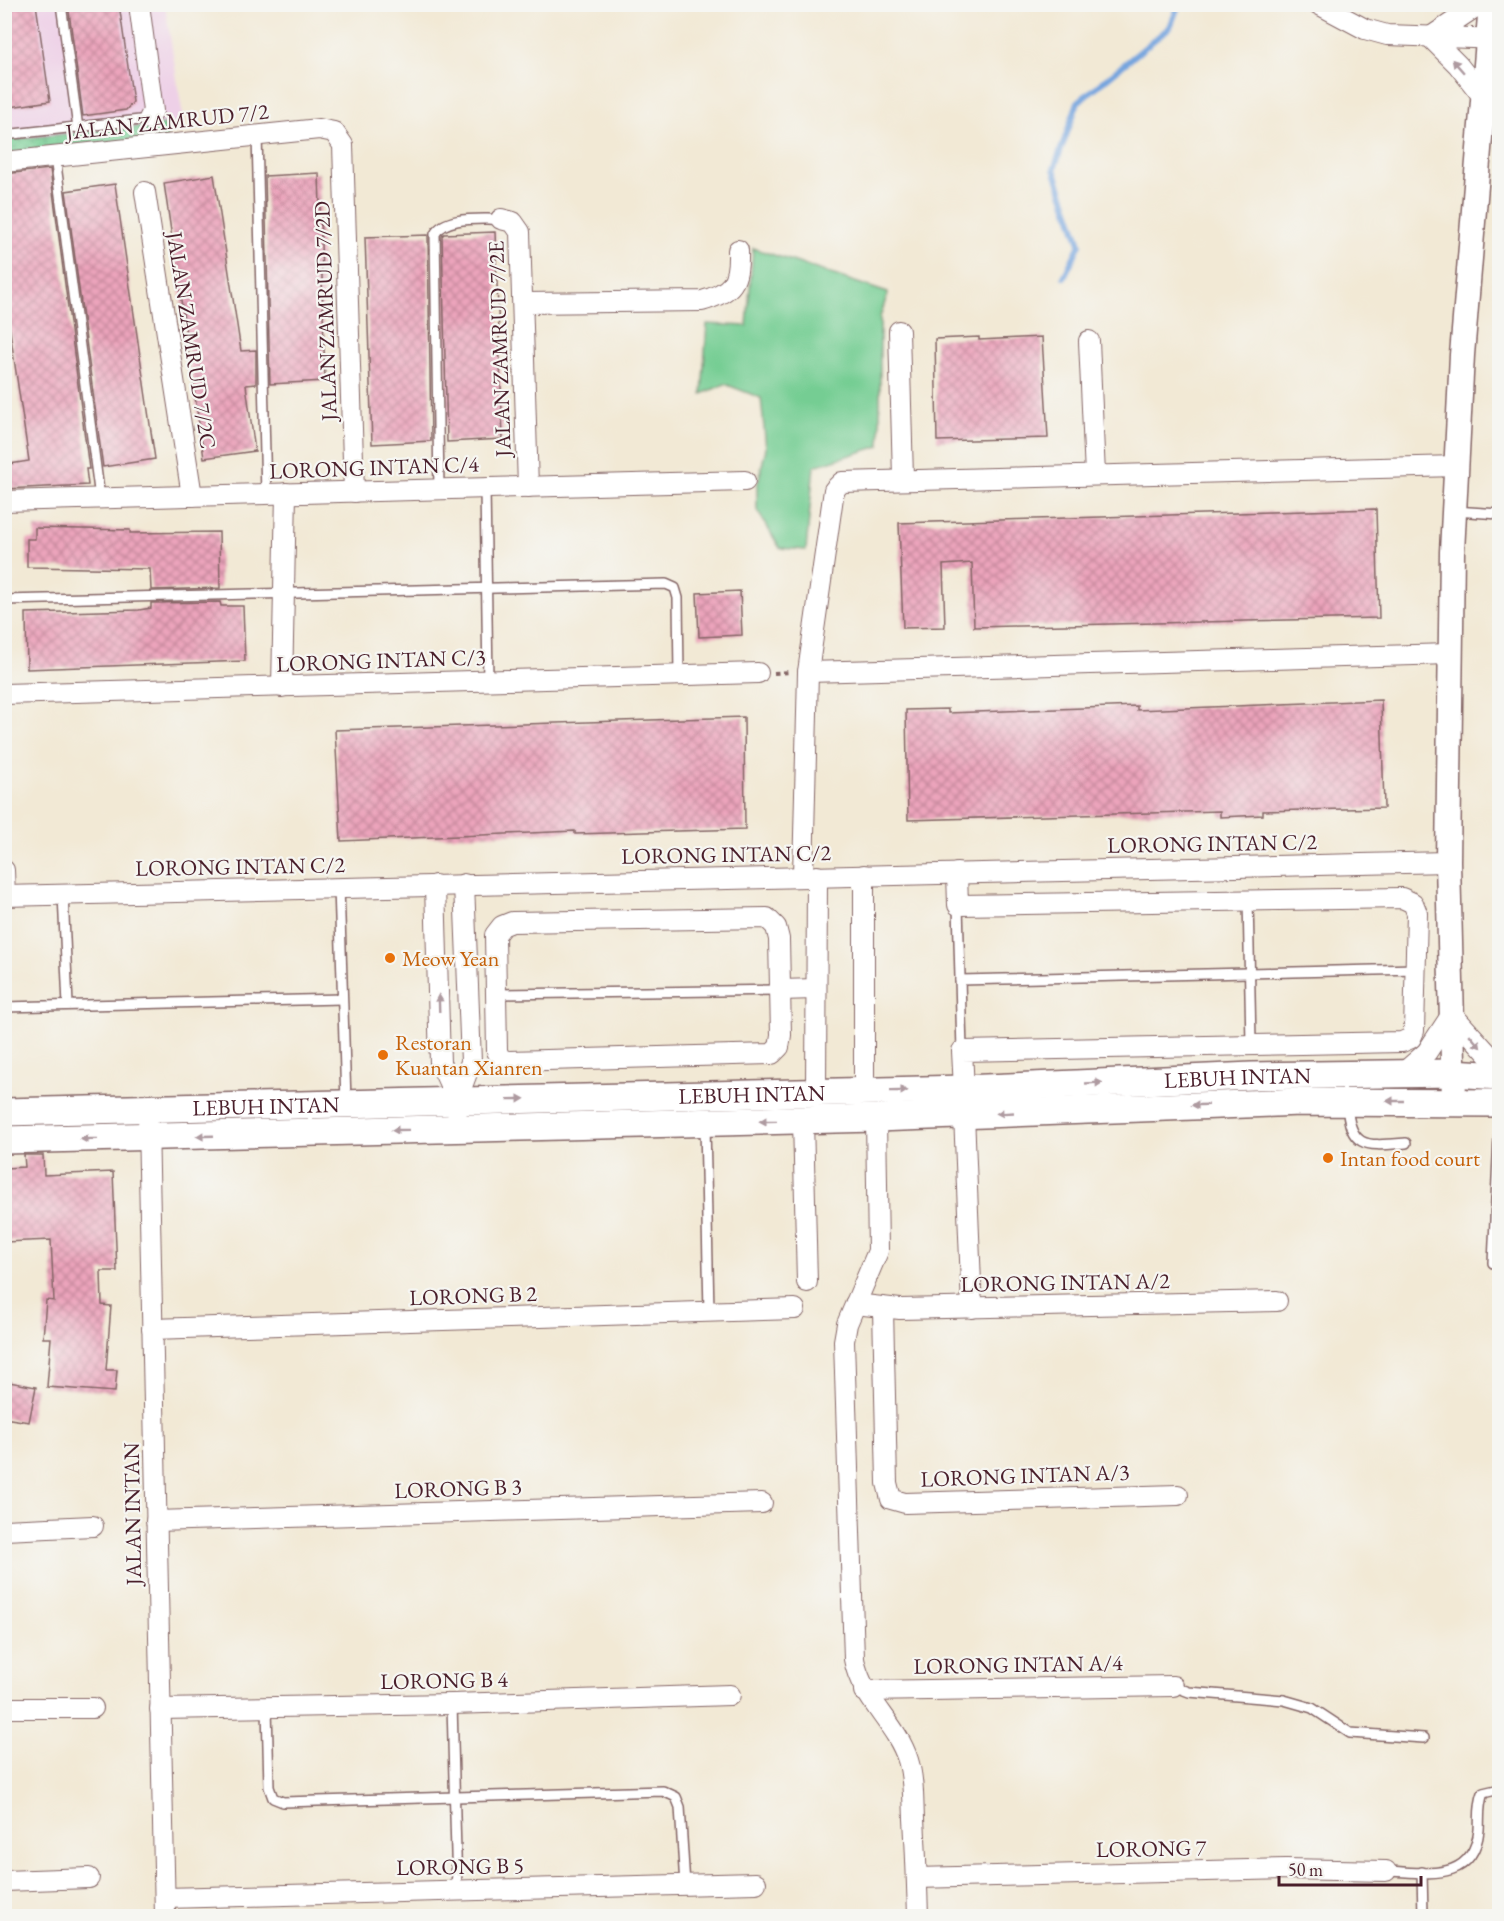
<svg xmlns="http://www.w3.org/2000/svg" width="1504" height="1921" font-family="'EB Garamond',serif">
	<defs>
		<pattern id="grass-dots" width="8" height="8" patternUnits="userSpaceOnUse" patternTransform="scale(1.5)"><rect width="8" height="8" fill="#74cd93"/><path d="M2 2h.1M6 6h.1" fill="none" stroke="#61a678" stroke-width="1.8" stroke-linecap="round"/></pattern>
		<pattern id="building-cross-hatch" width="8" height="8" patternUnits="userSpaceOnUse" patternTransform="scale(1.5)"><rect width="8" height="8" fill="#eca4bc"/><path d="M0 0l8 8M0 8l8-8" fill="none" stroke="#c18599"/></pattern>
	</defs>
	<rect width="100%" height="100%" fill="#f6f6f2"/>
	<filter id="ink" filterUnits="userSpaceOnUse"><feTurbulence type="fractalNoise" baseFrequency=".0167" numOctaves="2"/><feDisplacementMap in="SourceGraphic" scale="12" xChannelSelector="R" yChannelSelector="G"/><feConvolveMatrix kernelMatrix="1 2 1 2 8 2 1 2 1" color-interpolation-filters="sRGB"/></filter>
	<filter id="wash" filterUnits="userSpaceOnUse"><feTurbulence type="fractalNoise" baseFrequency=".008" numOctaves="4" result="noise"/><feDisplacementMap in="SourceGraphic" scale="24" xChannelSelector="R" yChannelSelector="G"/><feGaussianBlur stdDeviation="1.35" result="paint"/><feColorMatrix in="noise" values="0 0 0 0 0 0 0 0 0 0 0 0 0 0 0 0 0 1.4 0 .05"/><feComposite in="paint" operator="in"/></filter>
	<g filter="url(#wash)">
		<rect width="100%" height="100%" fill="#f2e9d5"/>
		<path fill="#eed0e7" d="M5,5H165L184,123L5,152Z"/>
		<path fill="url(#grass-dots)" stroke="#5f765f" stroke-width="1.5" d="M165,124L167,139L5,155V140Z"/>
		<path fill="#74cd93" stroke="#5f765f" stroke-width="1.5" d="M753,248L888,293L880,317V446L814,466L806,550L780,548L757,510V487L766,448L761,398L725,384L702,394L707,324L747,326Z"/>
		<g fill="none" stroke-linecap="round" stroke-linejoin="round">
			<path stroke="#74a4de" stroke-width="6" d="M1064,277L1080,244L1054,169L1078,102L1170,27L1179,4"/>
		</g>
		<g id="blocks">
			<g fill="url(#building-cross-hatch)">
				<path d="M4,4H36L50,101L4,108Z"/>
				<path d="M68,4H119L133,102L126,110L83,116Z"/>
				<path d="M50,169L89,469H86L88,485L4,489V465L29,461L4,290V174Z"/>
				<path d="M319,173L325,381L270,384L265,176Z"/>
				<path d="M214,175L241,351L256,350V384L246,385L255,451L204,458L164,183Z"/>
				<path d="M115,184L155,459L103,467L66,191Z"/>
				<path d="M495,232L503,439L447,442L442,236L444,234Z"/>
				<path d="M428,235L431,441L372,444L365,237Z"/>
				<path d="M979,337V340L1042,337L1048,438L937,441L935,339Z"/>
				<path d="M1376,509L1379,618L974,627L972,563L943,565L945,627L903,628L899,523Z"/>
				<path d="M35,528L130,530V533L219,532L220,588L151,590L150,569L27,567V539H35Z"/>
				<path d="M740,591L742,635L699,637L697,593Z"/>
				<path d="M220,602L221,606H243L245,661L27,669L26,613L139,610L151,608V603Z"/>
				<path d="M1381,700L1384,808L1263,811V815L1220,817V811L908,820L906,710L948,709V713L1137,706V710Z"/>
				<path d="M744,717L745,829L575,834V831L341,841L335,730Z"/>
				<path d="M24,1155H43L44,1175L113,1172L117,1271H101L102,1305L111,1306L106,1370H117L115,1392L47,1387L51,1338H43L46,1300L54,1301L51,1240L4,1242V1168L25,1167Z"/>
				<path d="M4,1381L36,1387L29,1422L4,1418Z"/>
			</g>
		</g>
	</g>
	<g filter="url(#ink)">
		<use href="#blocks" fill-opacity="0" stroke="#856666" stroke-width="1.5"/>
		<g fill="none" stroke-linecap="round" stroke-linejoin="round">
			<g stroke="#856666" stroke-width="12">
				<g id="service">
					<path d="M61,4L78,128"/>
					<path d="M4,135L149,119"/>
					<path d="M257,135L266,494"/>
					<path d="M55,157L100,498"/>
					<path d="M485,488L488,681"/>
					<path d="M439,489L435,234C446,215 481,220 501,219"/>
					<path d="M1454,511L1500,514"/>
					<path d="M4,600L666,584L675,588L678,598L679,676"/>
					<path d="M339,887L346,1101"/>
					<path d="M63,894L68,1005"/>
					<path d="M1248,899L1251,1043"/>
					<path d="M958,905L962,1051"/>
					<path d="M960,980L1416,969"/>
					<path d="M496,994L780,990"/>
					<path d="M4,1007L342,999"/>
					<path d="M1347,1104C1350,1150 1367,1146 1406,1143"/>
					<path d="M705,1125L709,1312"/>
					<path d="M1493,1263L1500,1114"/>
					<path d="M1173,1686L1189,1692L1284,1700L1312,1708L1350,1733L1424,1738"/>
					<path d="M452,1704L457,1890"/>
					<path d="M267,1707L269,1787L273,1798L283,1802L663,1791L676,1797L680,1807L685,1885"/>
					<path d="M1386,1871C1425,1872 1473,1884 1479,1830C1480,1817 1478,1806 1483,1793L1500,1789"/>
					<path d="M1422,1872L1423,1916"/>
				</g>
			</g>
			<g stroke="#856666" stroke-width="22">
				<g id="minor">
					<path d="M139,4L153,111L149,119"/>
					<path d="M1318,4L1365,29L1387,35L1500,39"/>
					<path d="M1432,36L1480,4"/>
					<path d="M1430,37L1458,65L1484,98L1500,79"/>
					<path d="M4,162L319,129L334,132L343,145L354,492"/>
					<path d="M145,192L192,496"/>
					<path d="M501,219L513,222L520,232L528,487"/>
					<path d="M524,303L702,301C733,292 739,282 738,250"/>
					<path d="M899,331L903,478"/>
					<path d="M1089,341L1095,475"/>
					<path d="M4,501L745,481"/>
					<path d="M808,672L1450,654"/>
					<path d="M282,687L286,493"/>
					<path d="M4,694L758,673"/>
					<path d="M4,870L5,896"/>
					<path d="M957,873L958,905L1402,898L1413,903L1417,913L1414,1031L1411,1038L1402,1042L962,1051L964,1089"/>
					<path d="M864,875V1092"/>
					<path d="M803,876L808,672L834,490L842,482L1457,466"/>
					<path d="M435,885L440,1063L457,1100V1112"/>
					<path d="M4,896L1448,862"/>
					<path d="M767,918L776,927L779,939L781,1035L779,1047L772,1054L509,1061L501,1060L497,1051L495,935L502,926L512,922Z"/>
					<path d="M780,990L816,989"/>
					<path d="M1402,1074L1427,1052L1452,1014L1500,1067"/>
					<path d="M816,1092L817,876"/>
					<path d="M457,1100L471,1062L464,884"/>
					<path d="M964,1115L972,1308"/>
					<path d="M876,1118L878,1251L847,1324L844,1341L854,1659C861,1699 896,1722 908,1760C914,1779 913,1800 914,1819C916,1852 917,1884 918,1916"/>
					<path d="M803,1120L807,1282"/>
					<path d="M148,1124L165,1916"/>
					<path d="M855,1304L900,1309L1277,1301"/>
					<path d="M883,1309L887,1483L891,1499L905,1503L1178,1495"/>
					<path d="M152,1329L795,1309"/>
					<path d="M156,1521L762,1503"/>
					<path d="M4,1530L93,1526"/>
					<path d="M864,1691L1173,1686"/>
					<path d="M4,1708H93"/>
					<path d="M160,1709L452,1704L730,1695"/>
					<path d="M917,1878L1286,1869L1386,1871"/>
					<path d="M4,1881L89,1878"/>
					<path d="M165,1898L756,1883"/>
				</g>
			</g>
			<g stroke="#856666" stroke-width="27">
				<path id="tertiary" d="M1454,1101L1448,862L1452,552L1462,355L1491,4"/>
			</g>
			<g stroke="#856666" stroke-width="30">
				<g id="secondary">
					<path id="s1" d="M4,1112L964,1089L1252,1076L1453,1073L1500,1076"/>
					<path d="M4,1140L876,1118L1300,1102L1500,1103"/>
				</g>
			</g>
			<path stroke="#856666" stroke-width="4" stroke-dasharray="4.5 4.5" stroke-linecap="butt" d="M774,673L790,672"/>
			<use href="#service" stroke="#fff" stroke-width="9"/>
			<use href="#minor" stroke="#fff" stroke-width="20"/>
			<use href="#tertiary" stroke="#fff" stroke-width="24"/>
			<use href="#secondary" stroke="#fff" stroke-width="27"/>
		</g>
		<defs><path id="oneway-solid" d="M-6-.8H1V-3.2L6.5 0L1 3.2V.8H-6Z" transform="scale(1.5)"/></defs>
		<g fill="#ae9aa0">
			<use href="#oneway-solid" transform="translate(1458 66) rotate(-131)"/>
			<use href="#oneway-solid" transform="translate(439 1003) rotate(-92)"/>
			<use href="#oneway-solid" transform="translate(1475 1041) rotate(50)"/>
			<use href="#oneway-solid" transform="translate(1094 1083) rotate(-3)"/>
			<use href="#oneway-solid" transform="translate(899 1091) rotate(-1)"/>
			<use href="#oneway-solid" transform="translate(516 1099) rotate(-1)"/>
			<use href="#oneway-solid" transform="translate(1395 1101) rotate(180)"/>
			<use href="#oneway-solid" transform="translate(1200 1105) rotate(178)"/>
			<use href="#oneway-solid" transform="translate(1005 1113) rotate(177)"/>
			<use href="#oneway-solid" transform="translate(768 1121) rotate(179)"/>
			<use href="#oneway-solid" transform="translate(400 1130) rotate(179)"/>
			<use href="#oneway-solid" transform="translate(205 1136) rotate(178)"/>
			<use href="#oneway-solid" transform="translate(89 1139) rotate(179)"/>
		</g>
	</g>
	<g fill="#e8710a" stroke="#f6f6f2" stroke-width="2">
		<circle cx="390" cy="958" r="6"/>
		<circle cx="383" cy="1055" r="6"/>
		<circle cx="1328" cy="1158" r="6"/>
	</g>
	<g text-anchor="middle" stroke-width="4.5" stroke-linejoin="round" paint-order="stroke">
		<g font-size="22" fill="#4a1f2b" stroke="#f6f6f2">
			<text transform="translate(167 121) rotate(-6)" y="8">JALAN ZAMRUD 7/2</text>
			<text transform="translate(325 311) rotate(-92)" y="8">JALAN ZAMRUD 7/2D</text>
			<text transform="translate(192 340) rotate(81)" y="8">JALAN ZAMRUD 7/2C</text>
			<text transform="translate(499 349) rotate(-92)" y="8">JALAN ZAMRUD 7/2E</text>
			<text transform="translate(374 467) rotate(-2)" y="8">LORONG INTAN C/4</text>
			<text transform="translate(381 660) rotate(-2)" y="8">LORONG INTAN C/3</text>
			<text transform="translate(1212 843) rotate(-1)" y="8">LORONG INTAN C/2</text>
			<text transform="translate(726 854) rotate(-1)" y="8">LORONG INTAN C/2</text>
			<text transform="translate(240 866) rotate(-1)" y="8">LORONG INTAN C/2</text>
			<text dy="8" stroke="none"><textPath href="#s1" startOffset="1234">LEBUH INTAN</textPath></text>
			<text dy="8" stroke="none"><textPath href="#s1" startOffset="748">LEBUH INTAN</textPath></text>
			<text dy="8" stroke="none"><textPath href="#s1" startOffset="262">LEBUH INTAN</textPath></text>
			<text transform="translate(1065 1282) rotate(-1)" y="8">LORONG INTAN A/2</text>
			<text transform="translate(473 1295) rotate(-2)" y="8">LORONG B 2</text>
			<text transform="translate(1025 1475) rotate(-2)" y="8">LORONG INTAN A/3</text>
			<text transform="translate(458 1488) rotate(-2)" y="8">LORONG B 3</text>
			<text transform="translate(132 1514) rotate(-91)" y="8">JALAN INTAN</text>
			<text transform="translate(1018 1664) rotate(-1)" y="8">LORONG INTAN A/4</text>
			<text transform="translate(444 1680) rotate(-1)" y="8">LORONG B 4</text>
			<text transform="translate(1151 1848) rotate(-1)" y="8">LORONG 7</text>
			<text transform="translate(460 1866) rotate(-1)" y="8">LORONG B 5</text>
		</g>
		<g font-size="22" fill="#c56008" stroke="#f6f6f2" text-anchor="start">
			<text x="402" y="966">Meow Yean</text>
			<text x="395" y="1050">Restoran<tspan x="395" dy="25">Kuantan Xianren</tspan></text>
			<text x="1340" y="1166">Intan food court</text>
		</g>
	</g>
	<rect width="1504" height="1921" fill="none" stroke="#f6f6f2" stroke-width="24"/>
	<path d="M1279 1876v9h142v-9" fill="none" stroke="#4a1f2b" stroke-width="3"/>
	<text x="1288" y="1876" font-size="18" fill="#4a1f2b" stroke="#f6f6f2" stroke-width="4.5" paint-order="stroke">50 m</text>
</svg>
